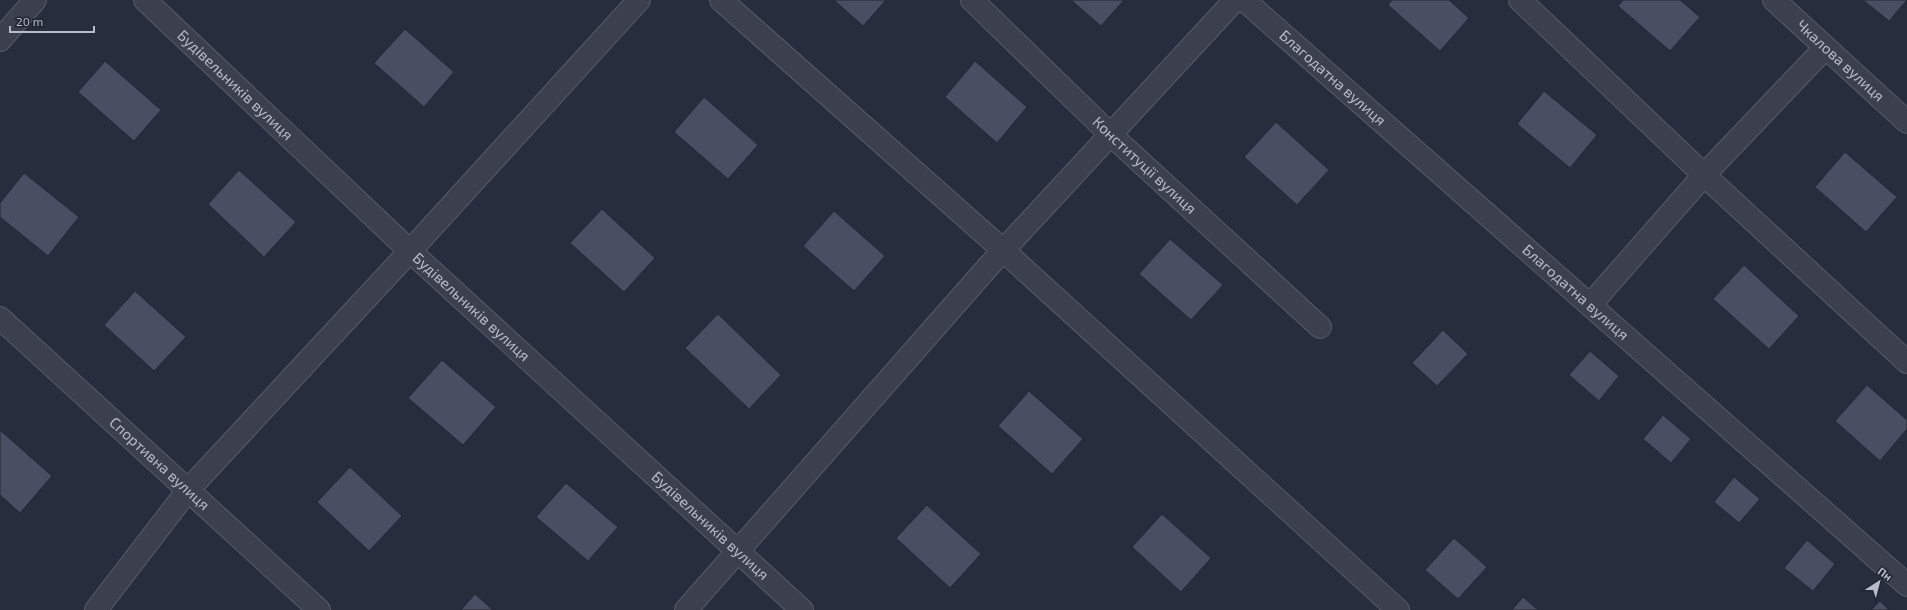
<svg xmlns="http://www.w3.org/2000/svg" width="1907" height="610" font-family="'Exo 2',sans-serif">
	<rect width="100%" height="100%" fill="#282d3e"/>
	<g fill="#4a4e62" stroke="#232735">
		<path d="M834,0H886L863,26Z"/>
		<path d="M1071,0H1124L1101,26Z"/>
		<path d="M1392,0H1449L1469,18L1440,51L1388,5Z"/>
		<path d="M1623,0H1680L1700,17L1670,51L1618,6Z"/>
		<path d="M1863,0H1907L1889,21Z"/>
		<path d="M405,29L454,72L424,107L374,63Z"/>
		<path d="M105,61L161,110L134,141L78,92Z"/>
		<path d="M975,61L1027,107L997,143L945,97Z"/>
		<path d="M1544,91L1597,135L1570,168L1517,124Z"/>
		<path d="M704,97L758,145L728,179L674,132Z"/>
		<path d="M1276,122L1329,170L1297,205L1244,157Z"/>
		<path d="M1845,152L1897,197L1866,232L1815,187Z"/>
		<path d="M239,170L296,222L264,257L208,204Z"/>
		<path d="M24,173L79,217L48,256L0,217V203Z"/>
		<path d="M602,209L655,258L624,292L570,243Z"/>
		<path d="M834,211L885,256L854,291L803,246Z"/>
		<path d="M1170,239L1223,285L1191,320L1139,274Z"/>
		<path d="M1744,265L1799,316L1769,349L1713,299Z"/>
		<path d="M135,291L186,337L154,371L104,325Z"/>
		<path d="M718,314L781,375L749,409L685,348Z"/>
		<path d="M1443,330L1468,354L1437,386L1412,363Z"/>
		<path d="M1590,351L1619,376L1599,401L1569,375Z"/>
		<path d="M442,360L496,407L463,445L408,398Z"/>
		<path d="M1867,385L1907,420V429L1880,461L1835,421Z"/>
		<path d="M1029,391L1083,439L1052,474L998,426Z"/>
		<path d="M1663,415L1691,439L1671,463L1643,439Z"/>
		<path d="M0,430L52,476L20,513L0,495Z"/>
		<path d="M350,467L402,516L369,551L317,502Z"/>
		<path d="M1734,477L1760,499L1739,523L1714,502Z"/>
		<path d="M566,483L618,527L588,561L536,517Z"/>
		<path d="M927,505L981,554L950,588L896,538Z"/>
		<path d="M1162,514L1211,558L1181,592L1132,547Z"/>
		<path d="M1454,538L1487,567L1458,599L1425,570Z"/>
		<path d="M1807,540L1835,564L1813,591L1784,568Z"/>
		<path d="M475,594L493,610H461Z"/>
		<path d="M1523,597L1538,610H1512Z"/>
		<path d="M1880,601L1889,610H1871Z"/>
	</g>
	<g fill="none" stroke-linecap="round" stroke-linejoin="round">
		<g stroke="#575b69" stroke-width="24">
			<g id="street">
				<path id="s1" d="M145,0L410,251L802,610"/>
				<path d="M721,0L1004,251L1398,610"/>
				<path id="s2" d="M972,0L1111,135L1320,327"/>
				<path id="s3" d="M1244,0L1907,585"/>
				<path d="M1520,0L1704,175L1907,362"/>
				<path id="s4" d="M1774,0L1907,122"/>
				<path d="M0,40L35,0"/>
				<path d="M1590,305L1704,175L1825,48"/>
				<path id="s5" d="M0,318L319,610"/>
				<path d="M96,610L188,490L410,251L639,0"/>
				<path d="M686,610L987,268L1235,0"/>
			</g>
		</g>
		<use href="#street" stroke="#3c404e" stroke-width="22"/>
	</g>
	<g text-anchor="middle" stroke-width="3.5" stroke-linejoin="round" paint-order="stroke">
		<g font-size="15" fill="#b8bbc9" stroke="#212534">
			<text dy="5" stroke="none"><textPath href="#s4" startOffset="90">Чкалова вулиця</textPath></text>
			<text dy="5" stroke="none"><textPath href="#s3" startOffset="118">Благодатна вулиця</textPath></text>
			<text dy="5" stroke="none"><textPath href="#s1" startOffset="124">Будівельників вулиця</textPath></text>
			<text dy="5" stroke="none"><textPath href="#s2" startOffset="239">Конституції вулиця</textPath></text>
			<text dy="5" stroke="none"><textPath href="#s3" startOffset="442">Благодатна вулиця</textPath></text>
			<text dy="5" stroke="none"><textPath href="#s1" startOffset="448">Будівельників вулиця</textPath></text>
			<text dy="5" stroke="none"><textPath href="#s5" startOffset="216">Спортивна вулиця</textPath></text>
			<text dy="5" stroke="none"><textPath href="#s1" startOffset="772">Будівельників вулиця</textPath></text>
		</g>
	</g>
	<g transform="translate(1879 582) rotate(36)" stroke="#212534" stroke-width="3" paint-order="stroke">
	<path d="M0-3L7 15L0 10L-7 15Z" fill="#b8bbc9"/>
	<text y="-6" font-size="11" font-weight="bold" text-anchor="middle" fill="#b8bbc9">Пн</text>
	</g>
	<path d="M10 26v6h84v-6" fill="none" stroke="#b8bbc9" stroke-width="2"/>
	<text x="16" y="26" font-size="12" fill="#b8bbc9" stroke="#212534" stroke-width="3" paint-order="stroke">20 m</text>
</svg>
